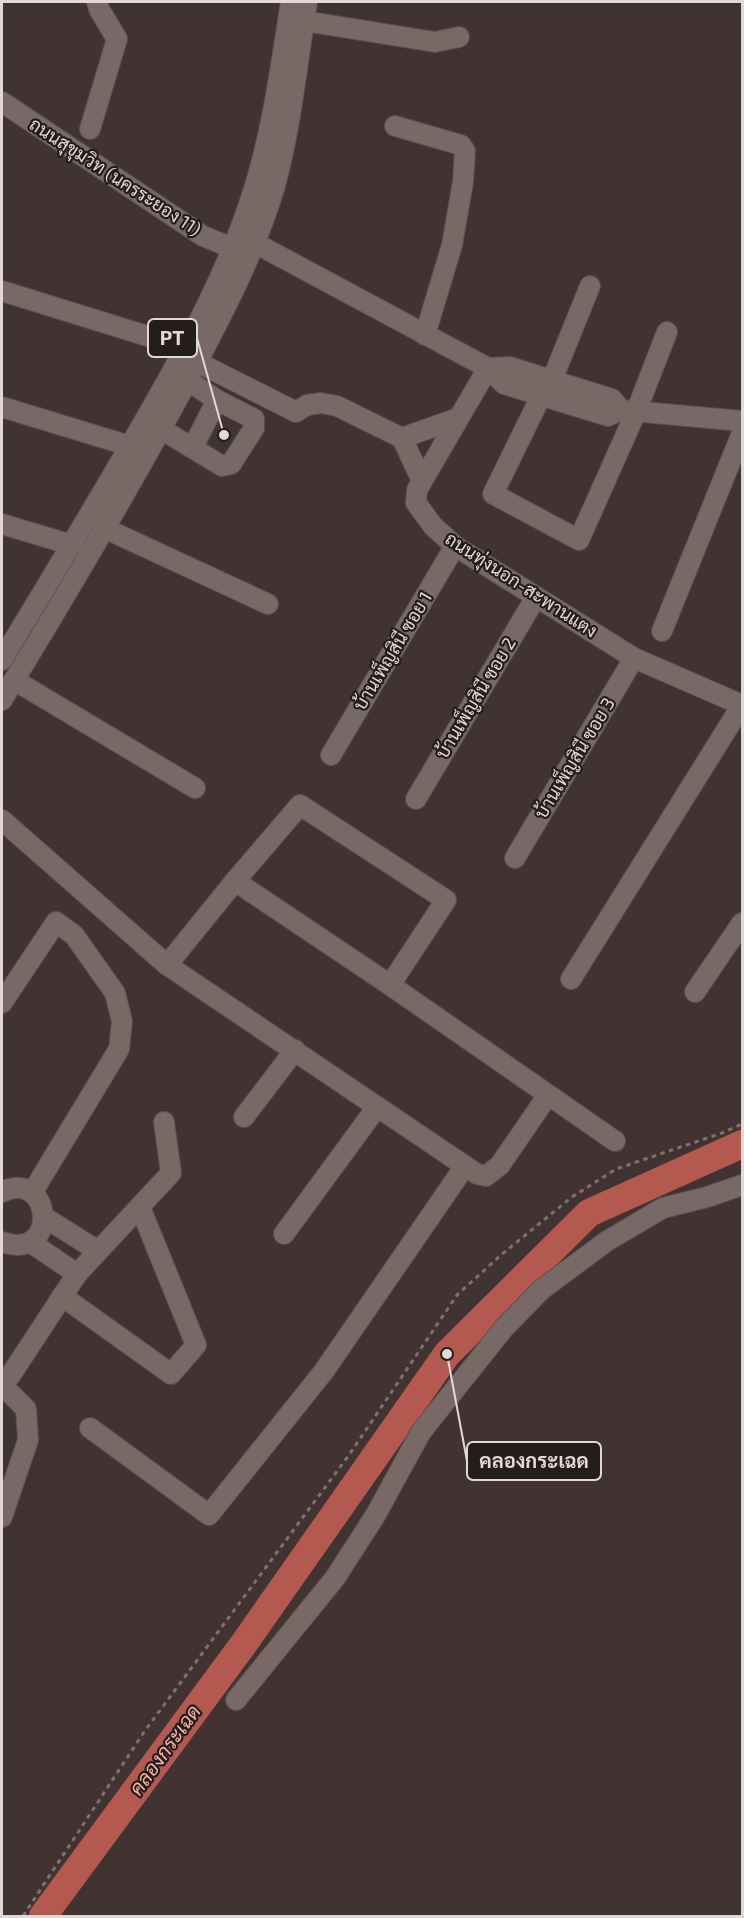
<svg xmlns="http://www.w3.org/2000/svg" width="744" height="1918" font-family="'Exo 2',Sarabun,sans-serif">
	<rect width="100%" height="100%" fill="#413331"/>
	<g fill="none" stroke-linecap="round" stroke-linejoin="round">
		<path stroke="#b35950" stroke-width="28" d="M43,1916L245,1642L447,1354L589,1213L742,1144"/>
		<g stroke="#5b504e" stroke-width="22">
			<g id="minor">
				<path d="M304,21L435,42L459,37"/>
				<path d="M2,102L203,236L232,248"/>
				<path d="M395,126L461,145L465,151L463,182L452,245L425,335"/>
				<path d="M90,129L117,39L99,9L97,2"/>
				<path d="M255,243L488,368L504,384L608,416L621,410L742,421"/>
				<path d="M2,291L186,348"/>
				<path d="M197,362L296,412L307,405L321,403L337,406L402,438L422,481"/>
				<path d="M488,368L417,490L416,503L433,526L455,546L634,658L742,705L571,979"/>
				<path d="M488,368L510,367L612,399L621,410"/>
				<path d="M552,380L590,286"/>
				<path d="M541,396L493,494L579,540L636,412L667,332"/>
				<path d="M2,407L130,446"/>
				<path d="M161,429L222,466L231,464L254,428V419L217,400L187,380"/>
				<path d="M402,438L458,418"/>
				<path d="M193,447L217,400"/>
				<path d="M2,524L72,545"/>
				<path d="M104,528L268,604"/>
				<path d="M662,631L742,433"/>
				<path d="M2,660C50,580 99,500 146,418C188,345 229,269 254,189C273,128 281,64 291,2"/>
				<path d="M14,680L195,788"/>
				<path d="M2,700C65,597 127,493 184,387C218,323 253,258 274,189C291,129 297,63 307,2"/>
				<path d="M331,755L455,546"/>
				<path d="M416,799L536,597"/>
				<path d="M2,820L167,965L477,1174L486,1176L500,1165L548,1095"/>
				<path d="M515,858L634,658"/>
				<path d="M235,881L390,985L615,1141"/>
				<path d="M167,965L235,881L300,805L446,900L390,985"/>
				<path d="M695,992L742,923"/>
				<path d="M2,1003L56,922L74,935L115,993L122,1021L119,1049L32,1193"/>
				<path d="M244,1117L295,1050"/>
				<path d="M2,1192C52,1168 61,1262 2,1242"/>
				<path d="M44,1217L98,1251"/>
				<path d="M284,1234L377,1107"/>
				<path d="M30,1242L77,1274"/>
				<path d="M62,1296L171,1374L196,1345L140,1207"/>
				<path d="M10,1376L77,1274L171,1173L164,1122"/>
				<path d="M2,1388L9,1392L26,1409L28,1440L2,1517"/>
				<path d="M90,1428L209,1515L324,1371L465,1166"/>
				<path d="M236,1700L335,1578L375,1516L421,1432L504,1328L541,1290L607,1241L663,1208L707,1197L742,1185"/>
			</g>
		</g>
		<path stroke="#7e7270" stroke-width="3" stroke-dasharray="4.5 4.5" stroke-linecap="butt" d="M23,1916L144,1732L349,1455L457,1295L501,1255L572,1197L616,1169L722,1133L742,1124"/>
		<use href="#minor" stroke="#786967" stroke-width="20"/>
	</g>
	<g text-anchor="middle" stroke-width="4.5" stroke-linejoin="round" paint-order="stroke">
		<g font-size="18" fill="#e1d8d7" stroke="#231d1c">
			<text transform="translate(115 177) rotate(33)" y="6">ถนนสุขุมวิท (นครระยอง 11)</text>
			<text transform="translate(521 585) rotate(33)" y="6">ถนนทุ่งนอก-สะพานแตง</text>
			<text transform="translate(393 651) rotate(-59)" y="6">บ้านเพ็ญสินี ซอย 1</text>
			<text transform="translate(476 698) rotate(-59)" y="6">บ้านเพ็ญสินี ซอย 2</text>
			<text transform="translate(575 758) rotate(-59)" y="6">บ้านเพ็ญสินี ซอย 3</text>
		</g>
		<g font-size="20" font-style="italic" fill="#fdb2a8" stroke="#231d1c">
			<text transform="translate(165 1750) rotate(-54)" y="7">คลองกระเฉด</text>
		</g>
	</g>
	<path fill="none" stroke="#e1d8d7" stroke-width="2" d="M224 435L197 338M447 1354L467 1461"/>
	<g fill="#e1d8d7" stroke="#231d1c" stroke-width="2">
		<circle cx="224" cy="435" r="6"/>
		<circle cx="447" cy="1354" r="6"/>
	</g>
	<g fill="#231d1c" stroke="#e1d8d7" stroke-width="2">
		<rect x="148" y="319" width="49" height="38" rx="6"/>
		<rect x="467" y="1442" width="134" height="38" rx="6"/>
	</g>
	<g font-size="20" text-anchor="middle" font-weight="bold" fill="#e1d8d7">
		<text x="172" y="345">PT</text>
		<text x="534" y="1468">คลองกระเฉด</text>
	</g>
	<rect width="744" height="1918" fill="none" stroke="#e1d8d7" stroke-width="6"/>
</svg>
